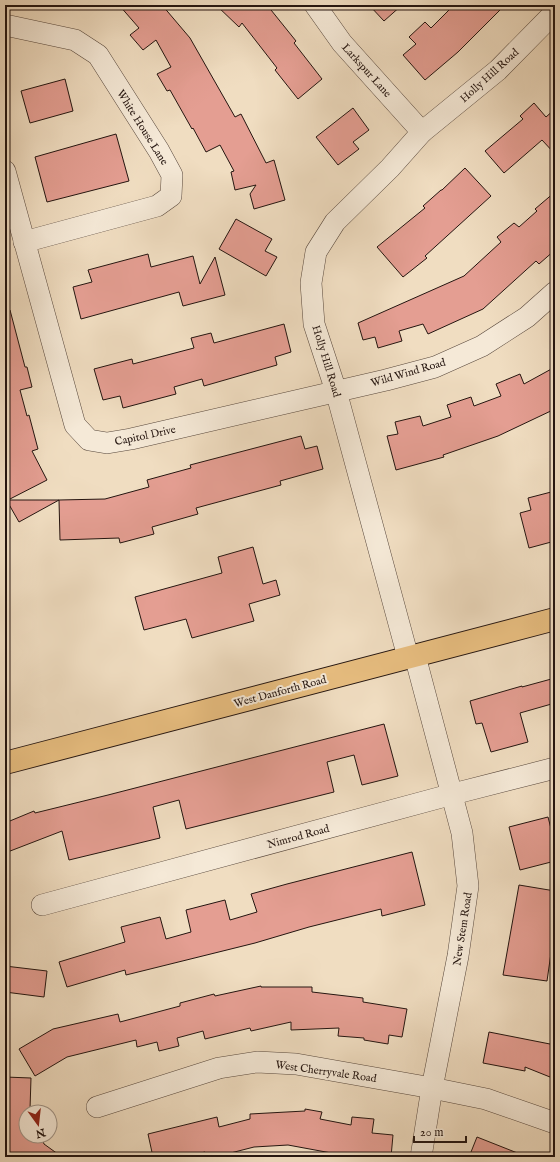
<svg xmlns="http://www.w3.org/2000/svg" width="560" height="1162" font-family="'IM FELL English',serif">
	<rect width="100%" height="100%" fill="#f0ddc1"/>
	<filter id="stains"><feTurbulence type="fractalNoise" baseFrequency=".005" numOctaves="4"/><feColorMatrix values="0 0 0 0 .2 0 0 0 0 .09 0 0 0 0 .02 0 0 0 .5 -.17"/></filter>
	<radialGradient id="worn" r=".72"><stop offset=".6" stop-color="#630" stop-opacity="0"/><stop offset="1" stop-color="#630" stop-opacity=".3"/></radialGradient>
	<g fill="#e49e92" stroke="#241510">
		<path d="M119,5H162L190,38L235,117L241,114L266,163L274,160L285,200L254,209L250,194L256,185L235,190L231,172L234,171L220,145L206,152L193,128L192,129L170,90L167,91L157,74L171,67L156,40L143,50L130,35L139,28Z"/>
		<path d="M216,5H267L296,41L294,43L322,79L298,99L275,70L277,68L242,23L239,27Z"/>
		<path d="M369,5H402L384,21Z"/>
		<path d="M454,5H505L458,52L425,80L403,55L416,44L409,37L425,22L431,28Z"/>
		<path d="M65,79L73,111L30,123L21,91Z"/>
		<path d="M534,103L546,117L555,109V154L542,140L504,173L485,151L523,119L520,116Z"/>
		<path d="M353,108L369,130L353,142L359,149L338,165L316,137Z"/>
		<path d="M116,134L129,181L47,202L35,157Z"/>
		<path d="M465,168L491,196L425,256L427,258L403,277L377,247L425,208L423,206L441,190H442Z"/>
		<path d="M555,192V250L539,264L536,261L483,309L428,334L423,324L399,331L402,341L378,348L375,337L363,340L358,323L464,276L501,242L497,237L514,223L519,227L537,211L535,209Z"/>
		<path d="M236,219L272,239L265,251L277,257L266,276L219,249Z"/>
		<path d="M148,254L151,267L193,256L200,284L215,257L225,295L183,306L179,292L81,319L73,287L92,282L88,270Z"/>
		<path d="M5,310H10L25,367H27L32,387L20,390L27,416L29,415L38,449L32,451L47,480L8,500H59L19,522L7,501L5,502Z"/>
		<path d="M284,324L291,352L275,357L277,365L204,386L202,379L174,387L176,394L123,408L120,396L103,400L94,369L132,359L133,364L194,348L191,338L211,333L214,343Z"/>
		<path d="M555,367V409L498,436L443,455L444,457L396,470L387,436L398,434L395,422L420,416L423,426L451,417L447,405L471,397L474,406L501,396L496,384L520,374L524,384Z"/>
		<path d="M301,436L305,449L317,446L323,469L280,481L281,485L196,508L198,514L152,527L154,534L120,543L119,538L60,540L59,500L105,499L149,487L147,480L191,468L190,465Z"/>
		<path d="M555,491V541L529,548L520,513L531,510L528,498Z"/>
		<path d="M253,547L263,584L276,580L280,595L249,604L254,621L192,638L186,619L144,630L135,597L222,573L218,557Z"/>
		<path d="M555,678V703L520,713L528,742L491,752L482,723L476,724L470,701L522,686V687Z"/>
		<path d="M384,724L398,776L362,785L354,755L327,762L334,792L186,829L179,800L153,807L160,838L69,860L62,831L5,853V823L34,811L35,813L108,795Z"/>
		<path d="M548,817L555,844V861L520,870L509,827Z"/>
		<path d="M412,852L425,905L382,916L381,909L309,927L255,943L126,975L125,970L67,987L59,962L125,942L121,927L160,917L166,939L191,932L186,910L225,900L230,920L257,912L251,894L287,884Z"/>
		<path d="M519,885L555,891V925L547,981L503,975Z"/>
		<path d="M5,966L47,971L44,997L5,992Z"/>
		<path d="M261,986V987H312V992L363,998V1002L407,1009L402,1037L389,1035L388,1044L364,1040V1038L338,1036L339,1028L291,1030V1022L251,1031L250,1028L205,1039L203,1031L177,1038L179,1046L159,1051L157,1042L137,1047L136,1040L67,1057L35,1076L19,1049L53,1029L118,1014L120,1022L180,1006V1003L214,994L215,996Z"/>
		<path d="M489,1032L555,1045V1079L525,1067V1071L483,1063Z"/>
		<path d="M5,1077L31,1078L30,1109H33V1112H26V1136H41L44,1144L62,1157H5Z"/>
		<path d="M305,1109L322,1112L320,1119L351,1125L352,1117L374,1119L372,1133L393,1135L391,1157H353L288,1145L254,1147L215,1157H206L205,1152L182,1157H153L148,1134L217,1117L219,1127L250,1119V1114L305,1111Z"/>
		<path d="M477,1137L525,1156V1157H469Z"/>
	</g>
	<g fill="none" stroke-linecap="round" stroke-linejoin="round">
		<g stroke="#57473c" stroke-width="22">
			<g id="minor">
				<path d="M315,5L342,43L422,132"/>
				<path d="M5,25L75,40L98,55L159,151L172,175L171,196L157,206L24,242"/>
				<path d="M5,171L75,425L89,440L107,443L131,439L386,380L435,367L482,346L527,317L555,292"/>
				<path d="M415,656L462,833L468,886L458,956L432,1088L421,1157"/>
				<path d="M408,657L336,391L314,324L311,283L316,252L335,222L390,168L422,132L498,70L555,12"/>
				<path d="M42,905L453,794L555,768"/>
				<path d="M97,1107L219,1068L257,1062L296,1064L432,1088L486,1099L555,1123"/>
			</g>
		</g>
		<g stroke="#241510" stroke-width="24">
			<path id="major" d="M5,763L555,619"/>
		</g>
		<use href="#minor" stroke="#f5e9d7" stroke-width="21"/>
		<use href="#major" stroke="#e8be80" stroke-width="22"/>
	</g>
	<g text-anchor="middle" stroke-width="4" stroke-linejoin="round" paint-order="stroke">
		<g font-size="11" fill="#241510" stroke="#f5e9d7">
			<text transform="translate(367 70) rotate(48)" y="4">Larkspur Lane</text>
			<text transform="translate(489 75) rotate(-42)" y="4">Holly Hill Road</text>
			<text transform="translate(143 127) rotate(58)" y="4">White House Lane</text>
			<text transform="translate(327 361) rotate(73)" y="4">Holly Hill Road</text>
			<text transform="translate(408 372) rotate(-16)" y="4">Wild Wind Road</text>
			<text transform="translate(145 435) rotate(-12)" y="4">Capitol Drive</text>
			<text transform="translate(280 691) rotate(-15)" y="4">West Danforth Road</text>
			<text transform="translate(298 836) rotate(-15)" y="4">Nimrod Road</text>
			<text transform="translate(462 929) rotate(-81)" y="4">New Stem Road</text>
			<text transform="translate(326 1071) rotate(8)" y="4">West Cherryvale Road</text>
		</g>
	</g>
	<rect width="560" height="1162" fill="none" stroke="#f0ddc1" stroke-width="20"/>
	<rect x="6" y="6" width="548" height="1150" fill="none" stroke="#241510" stroke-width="2"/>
	<rect x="10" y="10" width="540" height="1142" fill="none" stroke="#241510"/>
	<g transform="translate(38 1124) rotate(165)"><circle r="19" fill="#f5e9d7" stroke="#a19487"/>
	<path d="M0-3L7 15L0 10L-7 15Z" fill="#8f2418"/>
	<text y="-6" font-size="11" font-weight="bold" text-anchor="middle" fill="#241510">N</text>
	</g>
	<path d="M414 1136v6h52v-6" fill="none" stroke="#241510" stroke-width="2"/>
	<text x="420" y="1136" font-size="12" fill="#241510" stroke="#f5e9d7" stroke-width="3" paint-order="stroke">20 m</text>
	<rect width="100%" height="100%" filter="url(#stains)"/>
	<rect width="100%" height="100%" fill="url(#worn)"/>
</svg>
